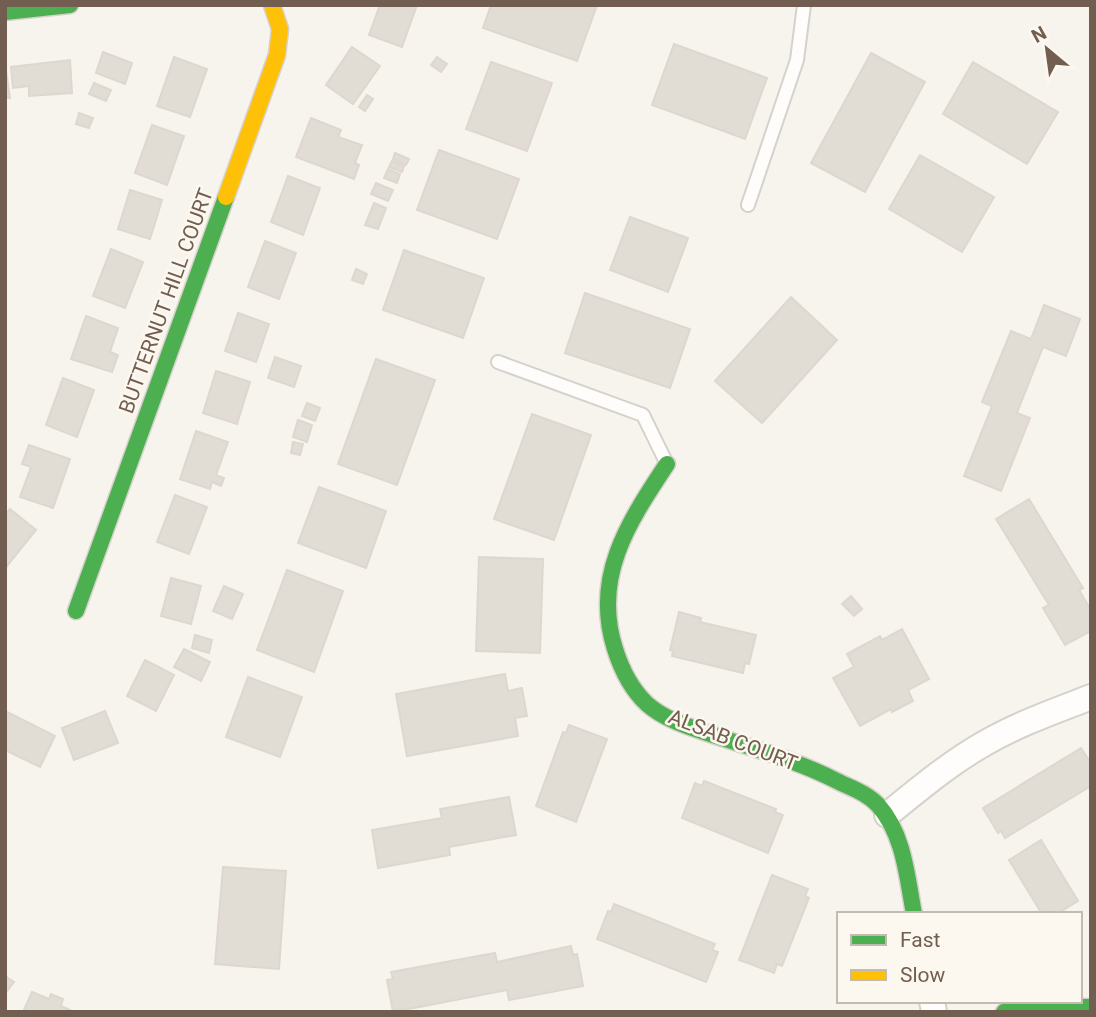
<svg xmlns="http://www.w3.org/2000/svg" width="1096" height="1017" font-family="Roboto,sans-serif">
	<rect width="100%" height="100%" fill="#f6f4ed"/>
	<g fill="#e1dcd4" stroke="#ded7d0" stroke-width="2">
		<path d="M380,5H417L402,47L369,35Z"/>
		<path d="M491,5H597L577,61L483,28Z"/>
		<path d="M674,44L767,78L745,139L652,105Z"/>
		<path d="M352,47L380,66L353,104L326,85Z"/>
		<path d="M103,52L132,63L125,84L96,73Z"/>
		<path d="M871,53L925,82L865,192L811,163Z"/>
		<path d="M174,57L207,69L190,117L157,106Z"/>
		<path d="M437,57L447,64L441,72L431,65Z"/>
		<path d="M70,60L72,93L29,96V86L13,88L11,67Z"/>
		<path d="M491,62L552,83L527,151L466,129Z"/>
		<path d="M973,62L1058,112L1027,164L943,114Z"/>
		<path d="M5,64L10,98H5Z"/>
		<path d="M94,83L111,90L106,101L89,94Z"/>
		<path d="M367,95L373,99L365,111L359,107Z"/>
		<path d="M79,113L93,118L89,128L76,124Z"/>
		<path d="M311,118L341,130L338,137L362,145L355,163L359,165L354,179L296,157Z"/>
		<path d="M152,125L184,136L167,185L135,173Z"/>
		<path d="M439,150L519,179L497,239L417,210Z"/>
		<path d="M395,153L409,159L406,165L393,159Z"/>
		<path d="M920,155L994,197L962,252L889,209Z"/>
		<path d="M392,161L404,166L402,172L389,167Z"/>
		<path d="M388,169L400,174L397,183L384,178Z"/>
		<path d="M288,176L320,188L303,235L271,222Z"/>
		<path d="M376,183L393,190L388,201L371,194Z"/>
		<path d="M130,190L162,200L150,239L118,229Z"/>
		<path d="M374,203L386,208L378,229L365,225Z"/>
		<path d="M630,217L688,238L668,292L610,270Z"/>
		<path d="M265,241L296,253L279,299L248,287Z"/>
		<path d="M111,249L143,262L125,308L93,296Z"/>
		<path d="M404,250L484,278L463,338L383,310Z"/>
		<path d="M356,269L367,274L363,284L352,280Z"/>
		<path d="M585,293L690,329L670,388L565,353Z"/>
		<path d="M791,297L837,340L762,423L715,381Z"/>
		<path d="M1044,305L1080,319L1066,356L1043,347L1017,413L1030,418L1001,491L964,476L992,406L982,402L1011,331L1031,339Z"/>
		<path d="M238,313L269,324L256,362L225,351Z"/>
		<path d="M86,316L118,328L110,352L118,355L112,372L71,359Z"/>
		<path d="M275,357L301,366L294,387L268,378Z"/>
		<path d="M376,359L435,380L397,485L338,464Z"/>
		<path d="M216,371L250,382L237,424L203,413Z"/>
		<path d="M63,378L94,390L77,437L46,425Z"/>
		<path d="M307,403L320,408L315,421L302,416Z"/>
		<path d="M532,414L591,435L554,540L494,519Z"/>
		<path d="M298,420L312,425L307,442L293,437Z"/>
		<path d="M196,431L228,442L216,475L224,478L221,486L212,482L210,489L180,479Z"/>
		<path d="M293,442L303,444L300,455L291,453Z"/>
		<path d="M29,445L70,459L53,508L20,497L31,467L22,464Z"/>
		<path d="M319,487L386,511L366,568L298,543Z"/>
		<path d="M175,495L207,507L189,554L157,542Z"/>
		<path d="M1029,499L1083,588L1079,590L1091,610V631L1065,645L1043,608L1049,605L996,519Z"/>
		<path d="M10,509L36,530L7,566L5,564V515Z"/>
		<path d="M479,557L543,559L540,653L476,651Z"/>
		<path d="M287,570L343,591L314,672L257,650Z"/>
		<path d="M171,578L201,586L191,624L161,616Z"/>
		<path d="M224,586L243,594L232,619L213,611Z"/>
		<path d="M851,596L862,609L854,616L842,604Z"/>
		<path d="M679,612L701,618L700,622L756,635L749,664L745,663L743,673L672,656L673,651L670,650Z"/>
		<path d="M902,629L929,679L908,690L913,701L892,712L891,709L860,726L833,678L854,667L847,654L880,636L882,640Z"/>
		<path d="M195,635L212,640L209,653L192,648Z"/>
		<path d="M184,649L210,662L201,681L174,667Z"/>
		<path d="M145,660L174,675L156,711L127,696Z"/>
		<path d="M505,674L508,691L522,688L527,716L515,718L518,736L407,756L396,694Z"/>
		<path d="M248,677L302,697L280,757L226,737Z"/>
		<path d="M5,711L55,736L40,767L5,750Z"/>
		<path d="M105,711L118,743L74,760L62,728Z"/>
		<path d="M569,725L607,739L576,822L536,806L563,732L566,733Z"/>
		<path d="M1081,748L1091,763V786L1005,838L1001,831L998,833L983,808Z"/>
		<path d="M704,781L776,809L775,812L783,815L768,853L682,818L695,783L702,786Z"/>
		<path d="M509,797L516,835L449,847L450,855L378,868L372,830L442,818L440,809Z"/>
		<path d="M1041,840L1078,901L1057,914H1042L1009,860Z"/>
		<path d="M223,867L286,871L279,969L215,964Z"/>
		<path d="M772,875L808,889L805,896L809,898L782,966L777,964L774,973L739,960Z"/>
		<path d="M614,904L715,944L712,950L718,952L706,982L597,939L608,911L611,912Z"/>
		<path d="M571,946L573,955L577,954L583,986L509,1000L507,990L393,1012L387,980L393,979L391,972L495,953L497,962Z"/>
		<path d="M5,976L14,982L5,994Z"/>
		<path d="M32,992L49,999L51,994L63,999L61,1006L74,1012H23Z"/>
	</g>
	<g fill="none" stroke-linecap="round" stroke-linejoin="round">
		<g stroke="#d5d1cb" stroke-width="16">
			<g id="lane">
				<path d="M748,205L797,60L804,5"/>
				<path d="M498,362L643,415L666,462"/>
			</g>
		</g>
		<g stroke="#d5d1cb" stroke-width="28">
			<g id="street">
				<path d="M887,815C919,789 951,762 987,742C1020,723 1056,711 1091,697"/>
				<path d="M932,1001L934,1012"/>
			</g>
		</g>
		<g stroke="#d6d1cb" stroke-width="19">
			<g id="fast">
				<path d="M5,12L70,5"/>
				<path d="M667,464C628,523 592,577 615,649C621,668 632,690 647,704C665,720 690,727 713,735C755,749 798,761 837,781C851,788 867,793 878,805C904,834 907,877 914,914"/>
				<path d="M76,611L226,197"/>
				<path d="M1004,1012L1057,1007H1091"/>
			</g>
		</g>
		<g stroke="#d6d1cb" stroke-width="19">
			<path id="slow" d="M226,197L277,55L280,29L272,5"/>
		</g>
		<use href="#lane" stroke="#fefdfc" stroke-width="12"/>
		<use href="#street" stroke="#fefdfc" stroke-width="24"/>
		<use href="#fast" stroke="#4caf50" stroke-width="16"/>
		<use href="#slow" stroke="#ffc107" stroke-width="16"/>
	</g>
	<g text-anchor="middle" stroke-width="5" stroke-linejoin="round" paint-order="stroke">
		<g font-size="21" fill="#715e50" stroke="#fdf8ef">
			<text transform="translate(166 301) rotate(-70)" y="7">BUTTERNUT HILL COURT</text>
			<text transform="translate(733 740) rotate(21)" y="7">ALSAB COURT</text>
		</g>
	</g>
	<rect width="1096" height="1017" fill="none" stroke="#715e50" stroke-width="14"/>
	<rect x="837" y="912" width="245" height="91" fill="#fdf8ef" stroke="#c5baaf" stroke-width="2"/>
	<rect x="851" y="935" width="35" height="10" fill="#4caf50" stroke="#c5baaf" stroke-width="2"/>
	<text x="900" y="947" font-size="21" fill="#715e50">Fast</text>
	<rect x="851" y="970" width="35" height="10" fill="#ffc107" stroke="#c5baaf" stroke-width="2"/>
	<text x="900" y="982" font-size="21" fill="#715e50">Slow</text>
	<g transform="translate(1047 49) rotate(331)" stroke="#fdf8ef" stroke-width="5" paint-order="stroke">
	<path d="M0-5L12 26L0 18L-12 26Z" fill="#715e50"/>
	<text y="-10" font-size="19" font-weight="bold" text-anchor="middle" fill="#715e50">N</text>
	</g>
</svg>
